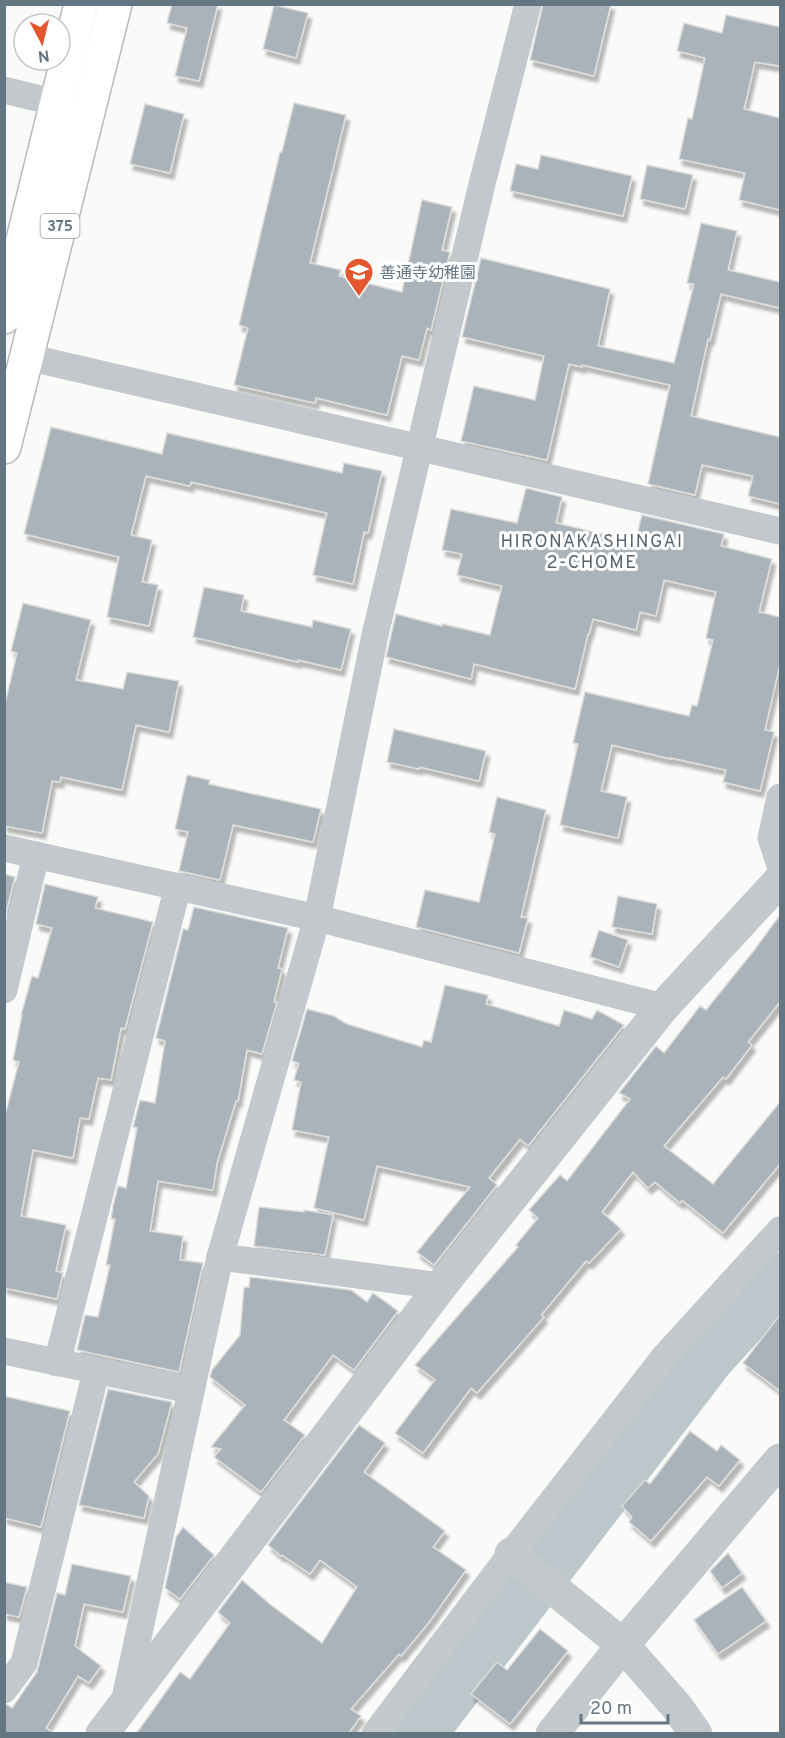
<svg xmlns="http://www.w3.org/2000/svg" width="785" height="1738" font-family="Overpass,'Noto Sans JP',sans-serif">
	<defs>
		<filter id="shadow"><feDropShadow dx="3.5" dy="6" stdDeviation="1.5" flood-color="#0004"/></filter>
	</defs>
	<rect width="100%" height="100%" fill="#fafaf8"/>
	<g fill="none" stroke-linecap="round" stroke-linejoin="round">
		<path stroke="#bbc7cb" stroke-width="52" d="M420,1734L709,1357L780,1279"/>
	</g>
	<g fill="#aab3b9" stroke="#dcdcda" stroke-width="1.5" filter="url(#shadow)">
		<path d="M172,4H218L199,81L175,76L187,28L167,23Z"/>
		<path d="M543,4H611L594,76L530,60Z"/>
		<path d="M274,5L308,13L296,58L263,49Z"/>
		<path d="M726,15L780,27V66L755,62L744,109L780,118V210L739,200L745,173L679,159L688,118L692,119L705,58L677,51L684,23L722,33Z"/>
		<path d="M294,103L346,115L310,263L341,270L339,276L402,292L422,200L452,207L442,250L450,252L431,330L427,328L419,360L402,356L387,415L316,398L315,403L234,385L248,328L239,325L280,152H282Z"/>
		<path d="M145,104L184,114L170,173L130,164Z"/>
		<path d="M541,155L632,176L623,216L510,191L516,164L538,169Z"/>
		<path d="M647,165L693,175L685,209L640,199Z"/>
		<path d="M701,223L737,231L728,270L780,282V308L721,294L710,340L708,339L691,416L780,437V504L748,496L753,476L702,465L695,495L648,484L670,385L582,365V367L569,364L547,460L461,441L474,386L535,400L544,356L462,337L481,258L610,289L598,346L674,363L694,284L687,283Z"/>
		<path d="M51,427L162,454L167,433L342,473L344,463L382,471L368,533L364,532L353,584L313,575L327,513L191,482L190,486L146,476L131,535L152,540L142,582L158,585L149,626L107,617L119,557L24,534Z"/>
		<path d="M526,488L562,497L556,523L635,542L642,515L724,534L721,546L772,559L759,612L780,617V664L765,730L774,732L760,791L723,782L726,770L671,758V759L612,745L601,791L627,797L618,838L560,825L578,744L573,743L585,692L689,716L692,705L697,706L713,640L706,638L716,592L664,580L656,616L640,612L636,630L593,619L589,634H588L575,689L474,664L471,679L386,657L396,614L442,626V624L490,635L502,586L457,575L462,554L442,550L451,509L517,523Z"/>
		<path d="M204,587L244,595L241,611L312,627L313,620L351,629L341,670L298,660V662L193,637Z"/>
		<path d="M23,603L91,620L76,680L123,689L127,672L179,681L169,732L136,725L122,790L61,777L60,782L52,781L42,833L4,826V708L17,653L11,651Z"/>
		<path d="M394,729L486,751L479,781L420,767L419,769L387,762Z"/>
		<path d="M187,775L210,780L209,784L321,809L313,842L233,825L220,880L179,871L188,832L175,829Z"/>
		<path d="M497,797L546,810L521,917L528,918L519,953L416,927L425,890L479,902L495,834L489,832Z"/>
		<path d="M4,874L15,877L5,916H4Z"/>
		<path d="M45,884L98,897L95,908L153,922L125,1029L121,1028L111,1080L98,1078L89,1119L80,1118L73,1158L33,1150L21,1216L66,1225L56,1271L63,1273L57,1299L4,1288V1119L19,1062L13,1060L22,1015H21L32,976L38,978L52,928L36,924Z"/>
		<path d="M618,896L657,904L652,934L612,927Z"/>
		<path d="M194,907L288,928L278,968L282,969L274,1002H277L262,1054L247,1050L238,1101H236L217,1163L213,1190L158,1181L150,1231L183,1236L180,1260L203,1263L179,1372L77,1350L85,1315L98,1317L110,1265H106L115,1219H111L113,1206L118,1186L126,1188L137,1128L133,1127L140,1100L155,1103L165,1041L156,1038L183,929L188,930Z"/>
		<path d="M780,915V1002L748,1042L752,1045L726,1079L723,1077L664,1146L713,1184L780,1102V1164L723,1233L682,1200L680,1203L655,1182L648,1188L633,1172L602,1212L621,1229L589,1263L586,1261L541,1315L544,1317L477,1393L471,1388L423,1453L395,1433L435,1380L415,1365L518,1247L516,1245L538,1218L529,1210L560,1175L567,1181L630,1099L619,1093L656,1046L664,1053L700,1006L706,1010L752,953Z"/>
		<path d="M599,930L628,940L619,967L590,957Z"/>
		<path d="M445,985L488,995L486,1004L559,1026L564,1010L592,1019L597,1010L624,1025L528,1146L520,1139L489,1178L497,1185L434,1265L417,1252L470,1187L377,1166L364,1220L314,1208L329,1137L292,1130L301,1082L294,1080L299,1063L292,1061L307,1009L334,1016L347,1024L422,1047L424,1040L431,1042Z"/>
		<path d="M259,1207L304,1212V1210L333,1215L325,1255L254,1246Z"/>
		<path d="M250,1277L351,1290L367,1302L373,1293L398,1311L354,1370L333,1355L284,1420L305,1435L261,1492L214,1457L221,1449L211,1447L245,1405L210,1377L212,1370L240,1335L244,1287H249Z"/>
		<path d="M780,1315V1391L743,1363Z"/>
		<path d="M108,1389L172,1402L158,1454L134,1482L149,1496L144,1518L79,1505Z"/>
		<path d="M4,1396L70,1411L41,1527L4,1518Z"/>
		<path d="M359,1425L385,1443L364,1472L445,1531L433,1547L466,1570L430,1621L401,1656L399,1654L351,1709L361,1716L348,1734H136L180,1672L190,1679L230,1623L218,1612L242,1580L271,1605L322,1643L357,1587L320,1560L310,1574L282,1555L281,1556L268,1545Z"/>
		<path d="M690,1431L717,1451L721,1445L740,1460L719,1486L707,1477L651,1541L629,1522L632,1517L622,1506L645,1480L650,1484Z"/>
		<path d="M183,1527L214,1555L180,1599L165,1588L176,1537Z"/>
		<path d="M728,1553L742,1573L722,1588L710,1571Z"/>
		<path d="M72,1564L131,1576L123,1612L84,1604L75,1646L101,1666L89,1683L78,1676L46,1728L55,1734H4V1705H8L12,1708L37,1672L57,1593L65,1595Z"/>
		<path d="M4,1582L27,1587L19,1617L4,1614Z"/>
		<path d="M742,1587L766,1621L718,1654L694,1620Z"/>
		<path d="M540,1629L568,1651L510,1724L471,1694L497,1662L507,1670Z"/>
	</g>
	<g fill="none" stroke-linecap="round" stroke-linejoin="round">
		<g stroke="#b4b9bd" stroke-width="36">
			<g id="trunk">
				<path d="M4,317L81,4"/>
				<path d="M4,447L115,4"/>
			</g>
		</g>
		<g stroke="#c3c8cc" stroke-width="27">
			<path d="M4,90L57,103"/>
			<path d="M27,357L780,531"/>
			<path d="M780,797L771,838L780,865"/>
			<path d="M4,848L317,918L663,1007"/>
			<path d="M4,990L36,855"/>
			<path d="M220,1257L441,1286"/>
			<path d="M4,1351L190,1390"/>
			<path d="M57,1363L178,886"/>
			<path d="M4,1690L24,1663L96,1372"/>
			<path d="M124,1703L220,1257L317,918L375,635L482,184L528,4"/>
			<path d="M375,1734L511,1554L665,1356L780,1230"/>
		</g>
		<g stroke="#c3c8cc" stroke-width="33">
			<path d="M511,1554L623,1645L677,1707L696,1734"/>
			<path d="M102,1734L441,1286L663,1007L780,880"/>
			<path d="M552,1734L623,1645L780,1460"/>
		</g>
		<use href="#trunk" stroke="#fff" stroke-width="33"/>
	</g>
	<defs>
		<g id="school-pin" transform="scale(1.5)"><path d="M0 17L-7.5 6A9.5 9.5 0 1 1 7.5 6Z" fill="#e4572e" stroke="#fff"/><path d="M0-5L7-2L0 1L-7-2ZM-4 1L0 2.5L4 1V4Q0 6-4 4Z" fill="#fff"/></g>
	</defs>
	<g fill-rule="evenodd">
		<use href="#school-pin" x="359" y="272"/>
	</g>
	<g text-anchor="middle" stroke-width="6" stroke-linejoin="round" paint-order="stroke">
		<rect fill="#fff" stroke="#939fa8" stroke-width="1.5" x="40.5" y="214" width="39" height="24" rx="4.5"/>
		<g font-size="15" font-weight="bold" fill="#657683">
			<text x="60" y="231">375</text>
		</g>
		<g font-size="16" fill="#657683" stroke="#fff" text-anchor="start">
			<text x="380" y="278">善通寺幼稚園</text>
		</g>
		<g font-size="18" letter-spacing="1.5" fill="#57646e" stroke="#fff">
			<text x="592" y="547">HIRONAKASHINGAI<tspan x="592" dy="21">2-CHOME</tspan></text>
		</g>
	</g>
	<rect width="785" height="1738" fill="none" stroke="#657683" stroke-width="12"/>
	<g transform="translate(42 42) rotate(173)"><circle r="28" fill="#ffffff" stroke="#c1c8cd" stroke-width="1.5"/>
	<path d="M0-4.5L10 22L0 15L-10 22Z" fill="#e4572e"/>
	<text y="-9" font-size="16" font-weight="bold" text-anchor="middle" fill="#657683">N</text>
	</g>
	<path d="M581 1714v9h87v-9" fill="none" stroke="#657683" stroke-width="3"/>
	<text x="590" y="1714" font-size="18" fill="#657683" stroke="#ffffff" stroke-width="4.5" paint-order="stroke">20 m</text>
</svg>
